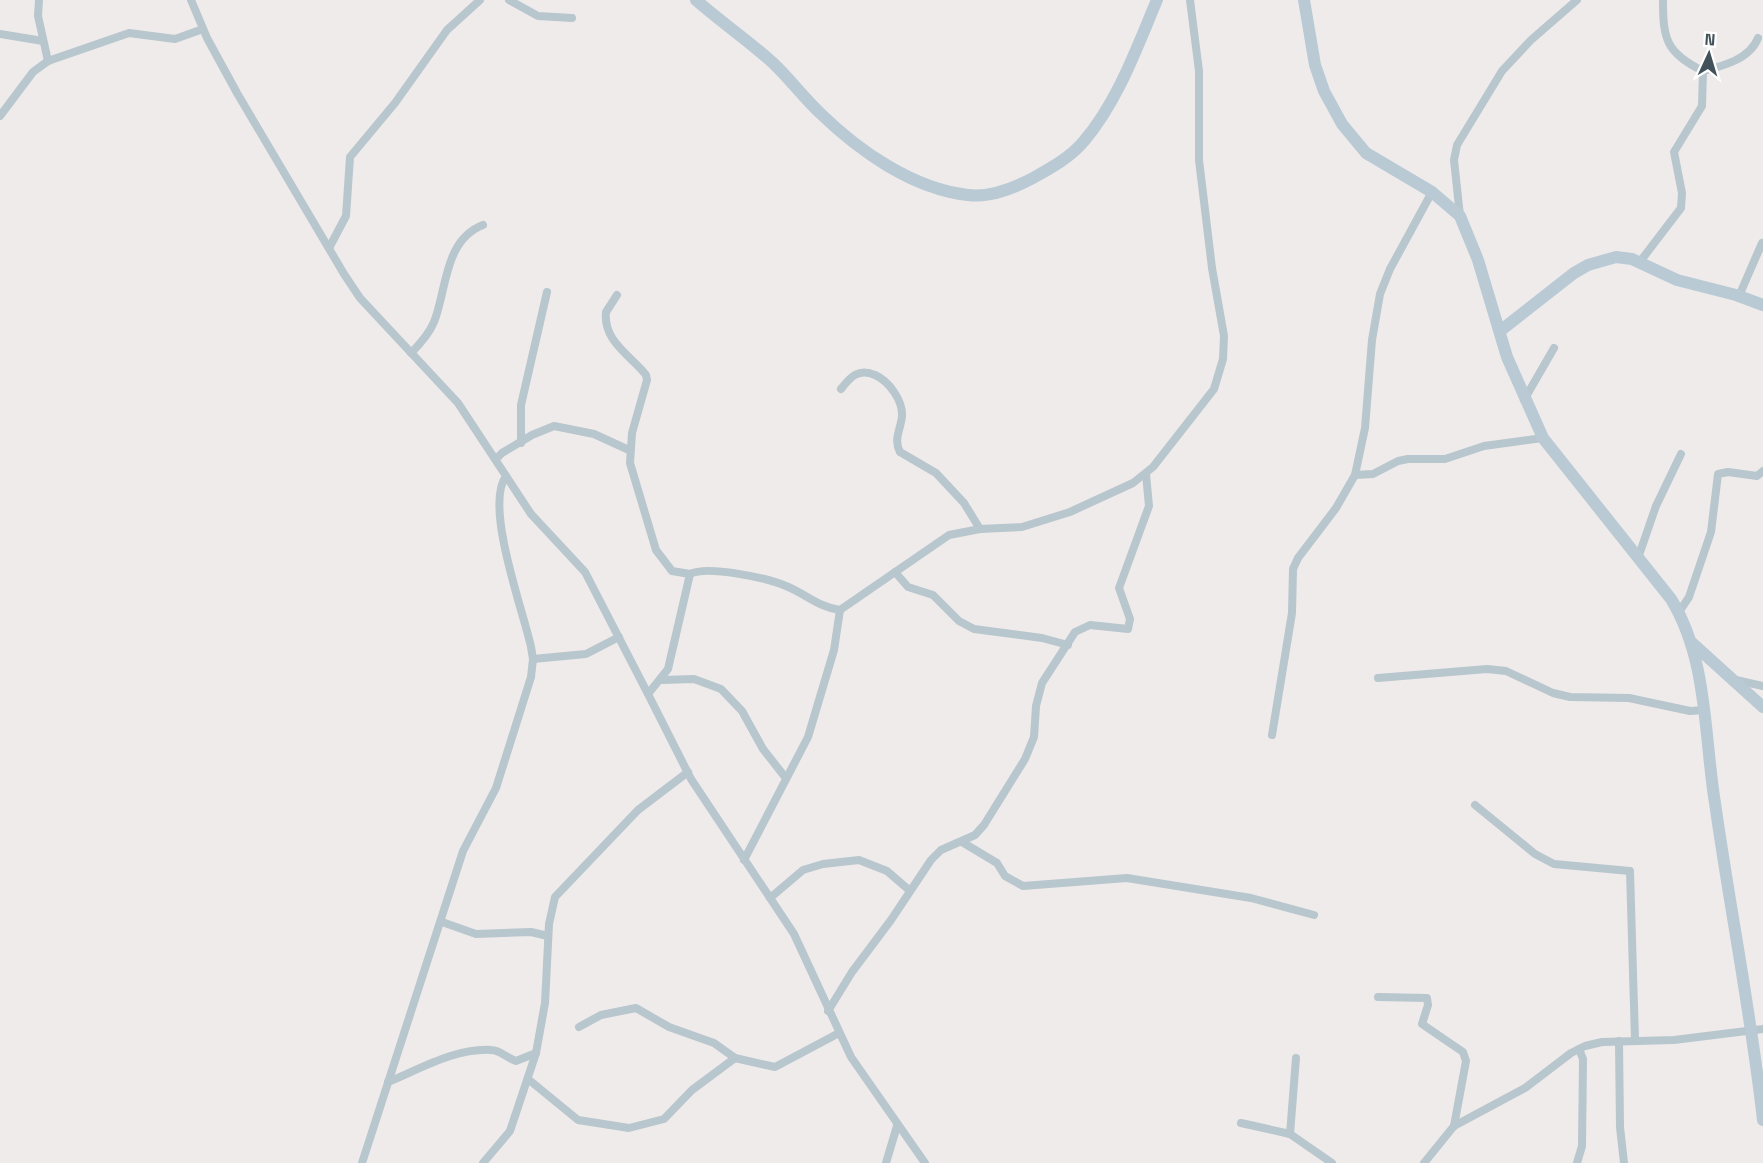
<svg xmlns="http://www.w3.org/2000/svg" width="1763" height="1163" font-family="'Space Grotesk',sans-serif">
	<rect width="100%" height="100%" fill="#efebeb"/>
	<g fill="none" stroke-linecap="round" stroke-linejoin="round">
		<g stroke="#b8c6cd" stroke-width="8">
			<path d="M39,0L38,16L48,61"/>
			<path d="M191,0L207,38L237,93L344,274L360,298L458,403L531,514L585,572L648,694"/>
			<path d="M509,0L538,16L572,18"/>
			<path d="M1663,0C1663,39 1666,53 1703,71C1723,66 1750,59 1758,38"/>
			<path d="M0,34L43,41"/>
			<path d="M0,116L33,72L48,61L129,33L175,39L203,29"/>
			<path d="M1460,216L1454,160L1457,145L1502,71L1531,40L1577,0"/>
			<path d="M329,248L346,216L350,157L395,103L447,30L480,0"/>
			<path d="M1639,263L1681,208L1682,193L1674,152L1702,106L1703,71"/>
			<path d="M617,295L606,312C603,341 630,355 646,375L647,380L632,433L630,463L656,550L672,571L690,574"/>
			<path d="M1739,296L1762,243"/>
			<path d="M411,353C420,344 429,334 434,322C447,289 444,240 483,225"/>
			<path d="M841,389C851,376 859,368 875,375C889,381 903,401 902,416C901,429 893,439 900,452L936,473L964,503L980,529"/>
			<path d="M1524,400L1554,348"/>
			<path d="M521,443V405L547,292"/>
			<path d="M496,459L502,453L532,435L554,426L594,434L629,450"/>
			<path d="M1355,475L1365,428L1372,340L1380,294L1390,269L1432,192"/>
			<path d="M1638,558L1656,506L1681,454"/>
			<path d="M895,572L908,587L933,595L959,621L974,629L1042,638L1068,645"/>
			<path d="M1679,612L1689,597L1711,532L1718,474L1728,472L1757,476L1763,471"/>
			<path d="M533,659L586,654L619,637"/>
			<path d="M1378,678L1487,669L1506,671L1553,693L1570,697L1629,698L1690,711L1704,710"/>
			<path d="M662,680L694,679L721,689L742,711L763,749L785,777"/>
			<path d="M1736,680L1763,686"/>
			<path d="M1272,735L1292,613L1293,569L1298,558L1336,508L1355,475L1373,474L1398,461L1408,459H1445L1484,446L1543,438"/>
			<path d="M1475,805L1535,854L1554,864L1630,871L1635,1040"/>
			<path d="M962,842L997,863L1005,876L1023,886L1127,878L1251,898L1314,915"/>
			<path d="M744,860L808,737L834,650L840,610"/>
			<path d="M770,898L803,870L823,864L859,860L887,871L909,890"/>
			<path d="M442,922L476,934L531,932L548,936"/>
			<path d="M1378,997L1427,998L1428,1005L1422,1024L1463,1052L1466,1061L1454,1126"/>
			<path d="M828,1011L852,972L891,920L931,860L941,850L975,835L984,825L1025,759L1034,737L1036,706L1042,683L1075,632L1090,625L1128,629L1130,619L1119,588L1149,506L1146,474"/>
			<path d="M579,1027L601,1015L636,1008L669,1027L714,1043L735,1058L775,1067L839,1033"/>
			<path d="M1619,1041L1620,1127L1624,1163"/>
			<path d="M528,1079L578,1120L629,1128L664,1119L692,1090L735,1058"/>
			<path d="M388,1082C420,1069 455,1048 491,1050C501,1050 506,1058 516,1061L536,1053"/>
			<path d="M1241,1123L1290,1134L1332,1163"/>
			<path d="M1290,1134L1296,1058"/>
			<path d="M362,1163L463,851L496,788L531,677L533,659L531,647C523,610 484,506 506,476"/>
			<path d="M483,1163L510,1131L536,1053L545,1003L549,924L555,897L638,810L688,772"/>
			<path d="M886,1163L897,1126"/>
			<path d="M925,1163L851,1057L794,934L691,779L648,694L668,669L690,574C707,565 767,578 786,586C806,594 818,607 840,610L949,535L980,529L1022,527L1070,512L1133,483L1153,467L1214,389L1223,359L1224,336L1212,268L1199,160V71L1190,0"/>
			<path d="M1424,1163L1454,1126L1525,1088L1571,1053L1585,1046L1602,1042L1674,1040L1763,1029"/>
			<path d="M1577,1163L1582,1146L1583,1059L1579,1049"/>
		</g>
		<g stroke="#b9cad5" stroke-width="12">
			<path d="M696,0C721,22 749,41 773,63C790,79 803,97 820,113C859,151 913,189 968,195C991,198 1014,188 1033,178C1051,168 1071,157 1084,141C1118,101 1137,47 1157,0"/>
			<path d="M1304,0L1315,65L1324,91L1342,124L1366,153L1432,192L1460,216L1478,260L1507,357L1543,438L1671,599C1708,659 1704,736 1715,803C1730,909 1751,1013 1763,1120"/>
			<path d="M1500,331L1574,273L1588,265L1616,257L1632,259L1677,280L1736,295L1763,305"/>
			<path d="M1691,642L1763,707"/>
		</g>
	</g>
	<g transform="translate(1709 54) rotate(4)" stroke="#ffffff" stroke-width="4.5" paint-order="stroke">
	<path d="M0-4.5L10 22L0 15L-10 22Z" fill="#42525b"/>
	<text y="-9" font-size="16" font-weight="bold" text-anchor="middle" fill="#42525b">N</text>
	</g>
</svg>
